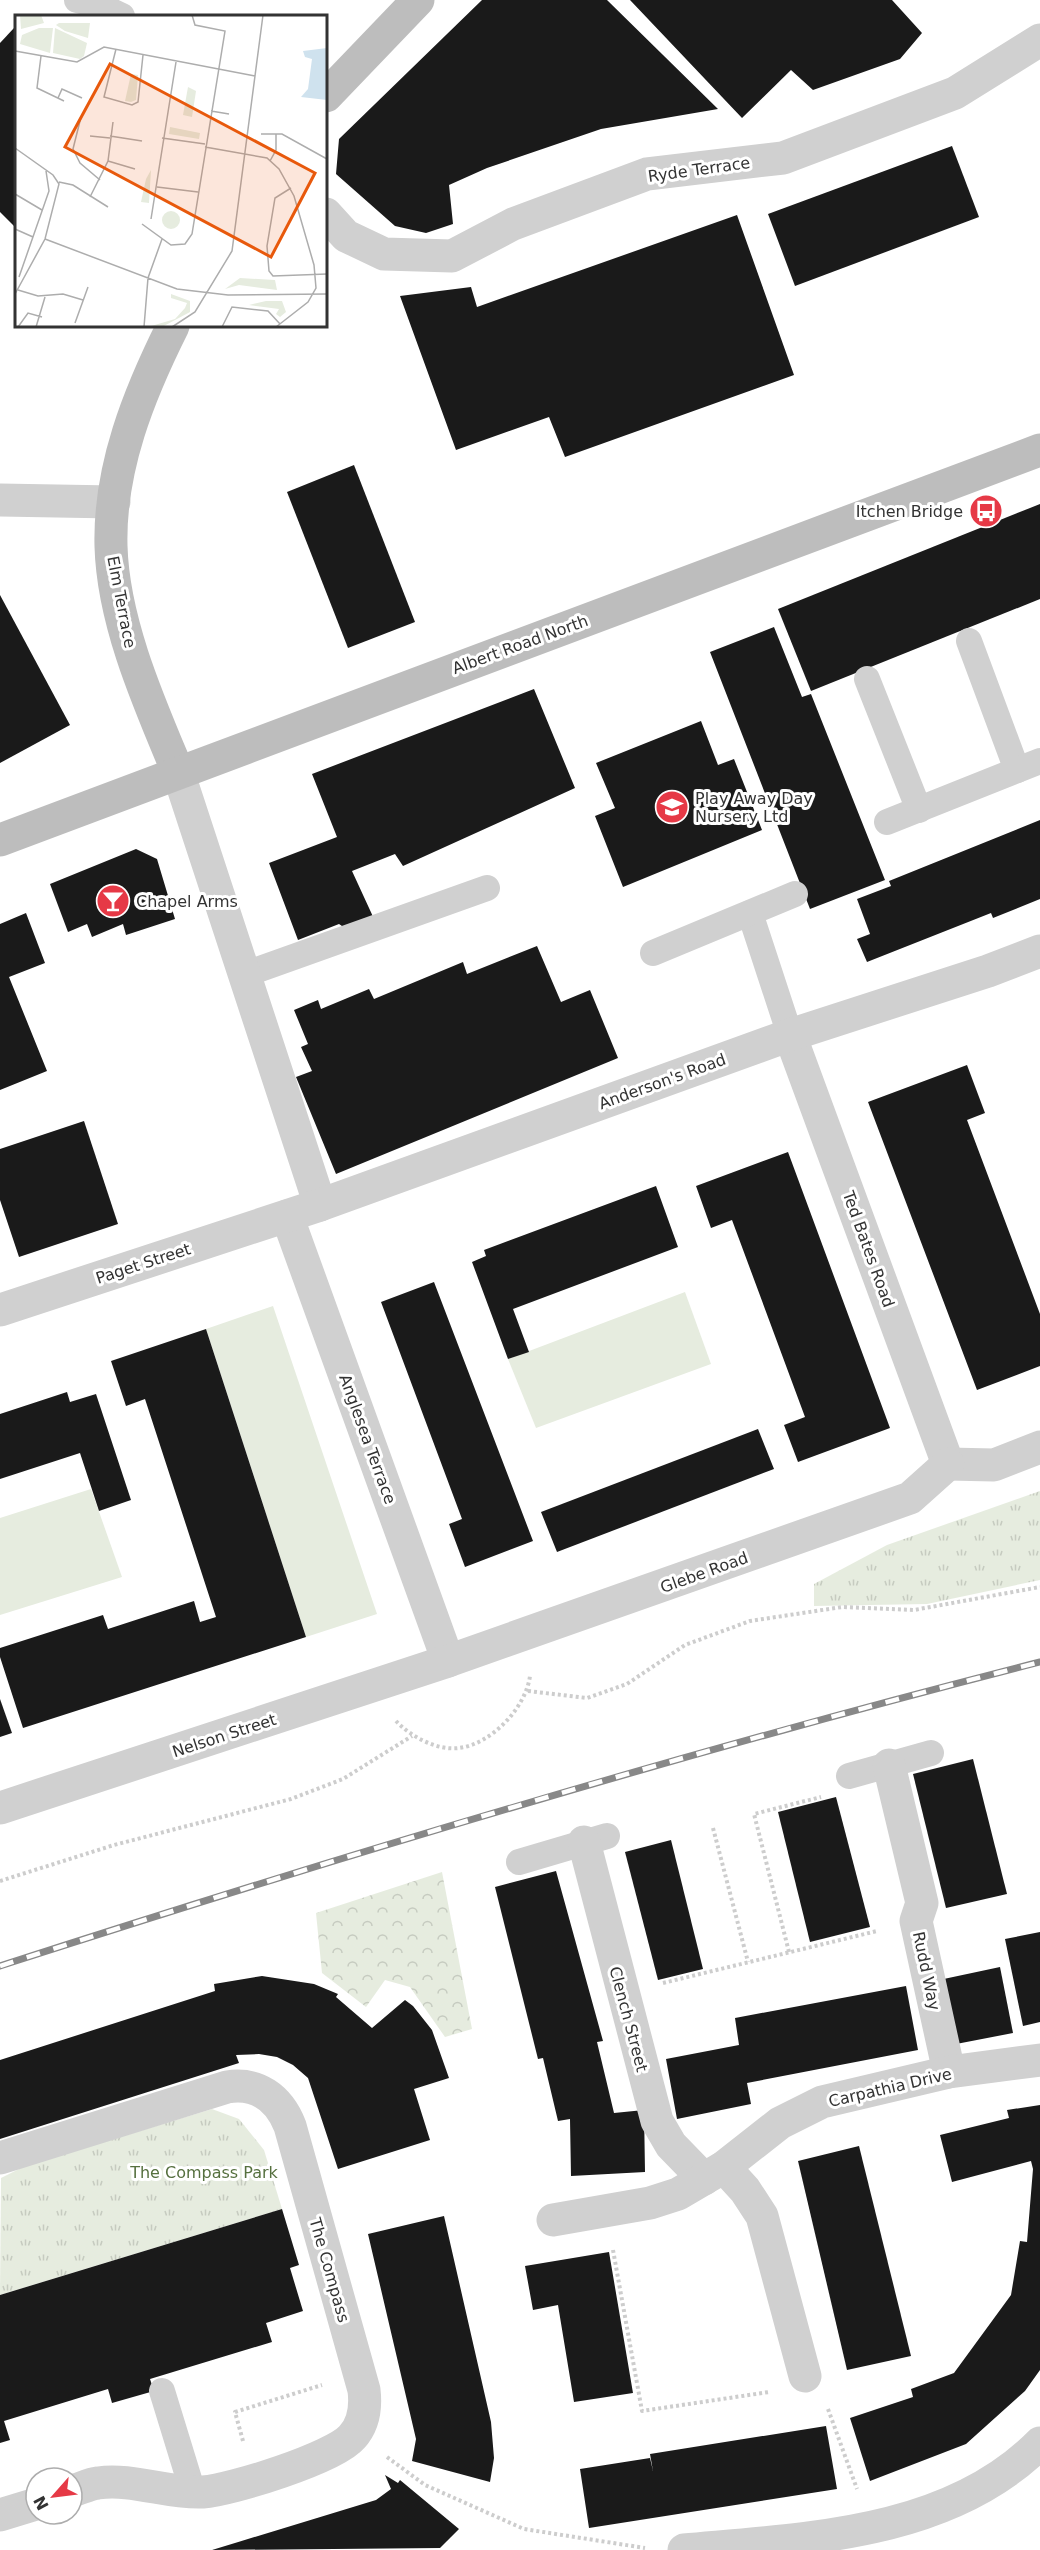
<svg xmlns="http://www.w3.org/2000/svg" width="1040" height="2550" font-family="'DejaVu Sans',sans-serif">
	<defs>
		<pattern id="grass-tufts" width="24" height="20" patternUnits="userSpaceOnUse" patternTransform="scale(1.5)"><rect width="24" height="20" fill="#e6ecdf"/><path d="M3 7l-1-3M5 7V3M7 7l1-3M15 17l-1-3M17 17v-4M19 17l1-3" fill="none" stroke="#c6cbc0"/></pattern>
		<pattern id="forest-crowns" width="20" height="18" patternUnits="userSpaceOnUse" patternTransform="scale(1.5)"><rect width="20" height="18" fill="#e6ecdf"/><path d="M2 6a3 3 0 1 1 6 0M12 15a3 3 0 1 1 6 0" fill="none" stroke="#c6cbc0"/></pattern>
	</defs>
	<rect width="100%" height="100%" fill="#fff"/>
	<g fill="url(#grass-tufts)">
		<path d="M1040,1491V1580L927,1604L814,1606V1584L887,1545Z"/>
		<path d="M212,2109L239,2119L264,2150L282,2209L0,2295L1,2178L25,2166Z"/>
	</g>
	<path fill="url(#forest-crowns)" d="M442,1872L472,2029L445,2037L410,1987L385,1980L366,2007L322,1973L316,1913Z"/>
	<g fill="#e6ecdf">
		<path d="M685,1292L711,1364L536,1428L508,1359Z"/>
		<path d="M273,1306L377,1614L306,1637L206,1329Z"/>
		<path d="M91,1489L122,1577L0,1615V1518Z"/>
	</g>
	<g fill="#1a1a1a">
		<path d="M482,0H607L718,109L601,129L487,168L449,185L453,224L426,233L395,226L336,174L339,139Z"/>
		<path d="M630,0H892L922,33L900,59L813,90L791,70L742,118Z"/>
		<path d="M14,28L16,30V228L0,212V43Z"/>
		<path d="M952,146L979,217L795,286L768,214Z"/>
		<path d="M737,215L794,375L565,457L549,417L456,450L400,296L471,287L477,307Z"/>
		<path d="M354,465L415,622L348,648L287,492Z"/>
		<path d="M1040,504V599L811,691L778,609Z"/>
		<path d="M0,595L70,725L0,763Z"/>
		<path d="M774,627L802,697L811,694L885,880L810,909L710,652Z"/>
		<path d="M534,689L575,788L403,866L395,854L352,871L375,921L348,930L339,924L298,940L269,863L337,837L312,774Z"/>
		<path d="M701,721L718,765L734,759L762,830L623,887L595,816L615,808L596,763Z"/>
		<path d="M1040,820V899L993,918L991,913L867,962L857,939L870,934L857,899L891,886L889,881Z"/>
		<path d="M136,849L157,859L175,919L126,935L123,924L92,937L87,924L68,932L50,884Z"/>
		<path d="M26,913L45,963L9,977L47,1071L0,1090V924Z"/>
		<path d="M537,946L561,1002L590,990L618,1058L336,1174L296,1077L312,1071L301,1047L308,1044L294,1010L318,1000L321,1009L369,989L374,999L463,962L467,974Z"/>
		<path d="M967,1065L985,1113L967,1120L1040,1314V1366L977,1390L868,1102Z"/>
		<path d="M84,1121L118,1224L19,1257L0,1200V1149Z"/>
		<path d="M788,1152L890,1428L798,1462L784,1425L805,1417L732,1220L711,1228L696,1186Z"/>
		<path d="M656,1186L678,1247L513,1309L529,1352L508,1359L472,1262L486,1256L484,1250Z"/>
		<path d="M434,1282L533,1541L465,1567L449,1524L462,1519L381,1302Z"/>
		<path d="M206,1329L306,1637L23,1728L0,1657V1648L103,1615L108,1629L194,1601L200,1622L216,1617L145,1399L126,1406L111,1361Z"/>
		<path d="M67,1392L70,1402L96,1394L131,1500L99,1511L80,1453L0,1479V1414Z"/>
		<path d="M758,1429L774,1469L557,1552L541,1512Z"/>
		<path d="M0,1699L12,1733L0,1737Z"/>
		<path d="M973,1759L1007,1894L946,1908L913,1774Z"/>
		<path d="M836,1797L870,1927L810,1942L778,1812Z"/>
		<path d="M671,1840L703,1969L658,1980L625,1852Z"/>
		<path d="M556,1871L603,2041L597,2042L614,2113L644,2110L645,2172L571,2176L570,2119L558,2121L543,2058L538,2059L495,1887Z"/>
		<path d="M1040,1932V2022L1023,2026L1005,1939Z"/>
		<path d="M1000,1967L1013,2033L951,2045L939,1980Z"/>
		<path d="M262,1976L314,1984L338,1994L336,1997L372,2028L405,2000L413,2006L432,2030L449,2078L414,2089L430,2140L338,2169L308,2078L293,2065L277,2057L259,2054L236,2055L239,2063L0,2139V2060L215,1991L214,1984Z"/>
		<path d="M906,1986L918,2050L747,2083L751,2104L677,2119L666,2059L739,2045L735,2018Z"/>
		<path d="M1040,2105V2370L1025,2391L966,2444L870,2481L850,2418L913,2397L911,2389L954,2373L1011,2295L1020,2241L1027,2242L1033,2169L1031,2161L952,2182L940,2135L1009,2118L1007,2110Z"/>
		<path d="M859,2146L911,2356L847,2370L798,2161Z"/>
		<path d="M282,2209L299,2265L290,2268L303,2311L266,2323L272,2342L150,2379L154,2391L112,2403L108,2389L4,2421L10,2440L0,2443V2295Z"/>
		<path d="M444,2216L491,2422L494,2458L490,2482L412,2461L416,2439L368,2234Z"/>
		<path d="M609,2252L633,2393L574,2402L558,2305L533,2310L525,2266Z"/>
		<path d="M826,2426L837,2489L589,2528L580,2469L650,2458L653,2471L650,2454Z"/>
		<path d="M385,2475L398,2483L400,2480L459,2529L440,2548L212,2550L376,2500L391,2489Z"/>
	</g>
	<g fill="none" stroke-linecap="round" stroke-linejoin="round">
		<g stroke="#cdcdcd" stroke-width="4" stroke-dasharray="3 3" stroke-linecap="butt">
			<path d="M528,1691L587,1698L627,1684L685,1645L750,1621L842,1607L914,1610L1040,1587"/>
			<path d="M396,1721C410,1736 437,1751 459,1748C492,1744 526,1707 530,1676"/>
			<path d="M713,1828L748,1962"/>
			<path d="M0,1881L114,1845L291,1799L343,1779L412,1736"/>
			<path d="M789,1952L754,1814L821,1797"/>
			<path d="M663,1983L877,1931"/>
			<path d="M613,2250L642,2411L769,2392"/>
			<path d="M828,2409L857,2489"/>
			<path d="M243,2441L235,2412L322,2385"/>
			<path d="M387,2457L425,2485L524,2529L645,2548"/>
		</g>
		<g stroke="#d0d0d0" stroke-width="26">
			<path d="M77,0L101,6L122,16"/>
			<path d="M969,641L1017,770"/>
			<path d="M867,679L919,810"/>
			<path d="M887,822L1040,761"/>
			<path d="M750,913L790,1035"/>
			<path d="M653,953L795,894"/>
			<path d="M246,974L487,888"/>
			<path d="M849,1776L931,1753"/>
			<path d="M519,1862L607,1836"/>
			<path d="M162,2391L193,2492"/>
		</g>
		<g stroke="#d0d0d0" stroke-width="33">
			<path d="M326,214L346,236L384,254L452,256L513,224L647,174L783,158L955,93L1040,40"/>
			<path d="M0,500L114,502"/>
			<path d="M178,772L320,1205"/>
			<path d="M790,1035L948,1464"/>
			<path d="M287,1216L448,1661"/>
			<path d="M0,1310L320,1205L790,1035L988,971L1040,951"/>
			<path d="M948,1464L994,1465L1040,1447"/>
			<path d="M889,1765L922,1903L916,1921L949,2072"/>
			<path d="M0,1808L448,1661L910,1498L948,1464"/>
			<path d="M584,1842L657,2121L671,2145L704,2179"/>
			<path d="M0,2158L227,2087C257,2082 279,2098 290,2126L364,2390C366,2407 364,2424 352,2437C334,2458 231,2490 203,2492C168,2494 133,2478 98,2483C89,2484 80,2489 72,2491"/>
			<path d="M724,2167L745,2190L762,2216L805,2376"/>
			<path d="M553,2220L650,2203L678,2194L724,2167L780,2123L822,2102L949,2072L1040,2060"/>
			<path d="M0,2515L36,2504"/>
			<path d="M684,2550C805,2539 949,2535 1040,2443"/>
		</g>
		<g stroke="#bdbdbd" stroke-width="33">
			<path d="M326,96L418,0"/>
			<path d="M173,326C139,394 109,468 111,546C113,622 149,703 178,772"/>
			<path d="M0,840L1040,450"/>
		</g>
		<g stroke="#888" stroke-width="7">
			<path id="rail" d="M0,1966C344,1855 690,1751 1040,1662"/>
		</g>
		<use href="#rail" stroke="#fff" stroke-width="4.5" stroke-dasharray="14" stroke-linecap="butt"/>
	</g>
	<defs>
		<g id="bus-disc" transform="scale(1.725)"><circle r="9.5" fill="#e63946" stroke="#fff"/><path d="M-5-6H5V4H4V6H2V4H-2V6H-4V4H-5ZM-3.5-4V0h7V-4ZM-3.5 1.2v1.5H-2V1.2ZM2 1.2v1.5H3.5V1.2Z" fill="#fff"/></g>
		<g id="school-disc" transform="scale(1.725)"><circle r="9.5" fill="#e63946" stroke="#fff"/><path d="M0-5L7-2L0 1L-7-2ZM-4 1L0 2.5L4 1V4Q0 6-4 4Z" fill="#fff"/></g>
		<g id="bar-disc" transform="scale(1.725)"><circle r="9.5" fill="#e63946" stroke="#fff"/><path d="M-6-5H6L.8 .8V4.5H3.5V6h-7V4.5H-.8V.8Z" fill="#fff"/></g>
	</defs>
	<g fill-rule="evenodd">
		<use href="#bus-disc" x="986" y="511"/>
		<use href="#school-disc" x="672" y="807"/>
		<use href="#bar-disc" x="113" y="901"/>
	</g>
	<g text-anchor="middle" stroke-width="6" stroke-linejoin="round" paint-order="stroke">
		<g font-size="16" fill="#333" stroke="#fff">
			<text transform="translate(699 169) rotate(-8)" y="6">Ryde Terrace</text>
			<text transform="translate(122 602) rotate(79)" y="6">Elm Terrace</text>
			<text transform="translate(520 644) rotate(-20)" y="6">Albert Road North</text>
			<text transform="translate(662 1081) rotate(-20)" y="6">Anderson's Road</text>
			<text transform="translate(869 1249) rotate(70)" y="6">Ted Bates Road</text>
			<text transform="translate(143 1263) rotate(-18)" y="6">Paget Street</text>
			<text transform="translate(368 1439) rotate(70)" y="6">Anglesea Terrace</text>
			<text transform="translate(704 1572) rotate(-20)" y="6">Glebe Road</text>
			<text transform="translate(224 1735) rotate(-18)" y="6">Nelson Street</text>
			<text transform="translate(927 1971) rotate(78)" y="6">Rudd Way</text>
			<text transform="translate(629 2019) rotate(75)" y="6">Clench Street</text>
			<text transform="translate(890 2087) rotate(-13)" y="6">Carpathia Drive</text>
			<text transform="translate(330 2270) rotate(74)" y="6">The Compass</text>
		</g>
		<g font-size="16" fill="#333" stroke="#fff" text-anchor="start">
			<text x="963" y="517" text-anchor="end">Itchen Bridge</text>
			<text x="695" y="804">Play Away Day<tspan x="695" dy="18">Nursery Ltd</tspan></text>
			<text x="136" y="907">Chapel Arms</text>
		</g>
		<g font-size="16" fill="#56703f" stroke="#fff">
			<text x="204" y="2178">The Compass Park</text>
		</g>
	</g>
	<g transform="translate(15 15)">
		<rect width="312" height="312" fill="#fff"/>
		<path d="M44,8H75L73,23L50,16L41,10ZM24,13H38L35,38L5,29L7,20ZM40,13L72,28L69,41L65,44L38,38ZM116,59L123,60L121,85L116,87L110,86ZM136,155L134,188L126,187L131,164Z" fill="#e6ecdf"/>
		<path d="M5,0H26L29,8L6,14ZM225,263L260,265L262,275L224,270L210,274ZM156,279L175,286V297L147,312H133L160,304L170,293L172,288L156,283ZM251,286H267L271,297L265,302L261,299L264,294L234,290Z" fill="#e6ecdf"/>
		<path d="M173,72L181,76L177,102L168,100ZM155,112L185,118L184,124L154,119ZM147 205a9 9 0 1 1 18 0a9 9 0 1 1-18 0Z" fill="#e6ecdf"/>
		<path d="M312,33V85L286,82L293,74L297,44L290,42L288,36Z" fill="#cfe2ee"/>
		<path fill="none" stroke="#adadad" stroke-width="1.5" d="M0,22V0M101,34L89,82L117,90L123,87L128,40M0,36L62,47L89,32L240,61M26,41L22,73L49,86M43,83L47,74L67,83M196,96L214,99M66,102L58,134L65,148L85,165M246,119H267L312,144M75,121L95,123M95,121L127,126M147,123L190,129M190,132L252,143L264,154L279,181L299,250L301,273L293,287L261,312M0,133L38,160L44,169L30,224L0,279M93,146L120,154M255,146L261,135V119M44,167L58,170L93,192M142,172L183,177M276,173L260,183L252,231L254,256L258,261L312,259M0,179L27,195M75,182L93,146L98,107M136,204L161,47M127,209L156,230L170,229L177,219L210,16L180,10L177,0M0,214L18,222M30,224L162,274L213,280L312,279M4,262L34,176L31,156M3,275L23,281L48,279L68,285M60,308L73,272M3,312L13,298L27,302M21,312L30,282M129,312L133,263L147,224M157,312L180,297L217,236L248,0M207,312L217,292L253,296L265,309"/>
		<path fill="#e8590c" fill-opacity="0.15" stroke="#e8590c" stroke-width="3" d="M95,49L300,158L256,242L50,132Z"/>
		<rect width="312" height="312" fill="none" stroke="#333" stroke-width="3"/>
	</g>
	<g transform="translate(54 2496) rotate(242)"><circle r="28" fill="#ffffff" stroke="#adadad" stroke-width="1.5"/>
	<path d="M0-4.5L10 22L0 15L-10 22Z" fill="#e63946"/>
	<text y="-9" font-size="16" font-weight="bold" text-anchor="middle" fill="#333333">N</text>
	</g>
</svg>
